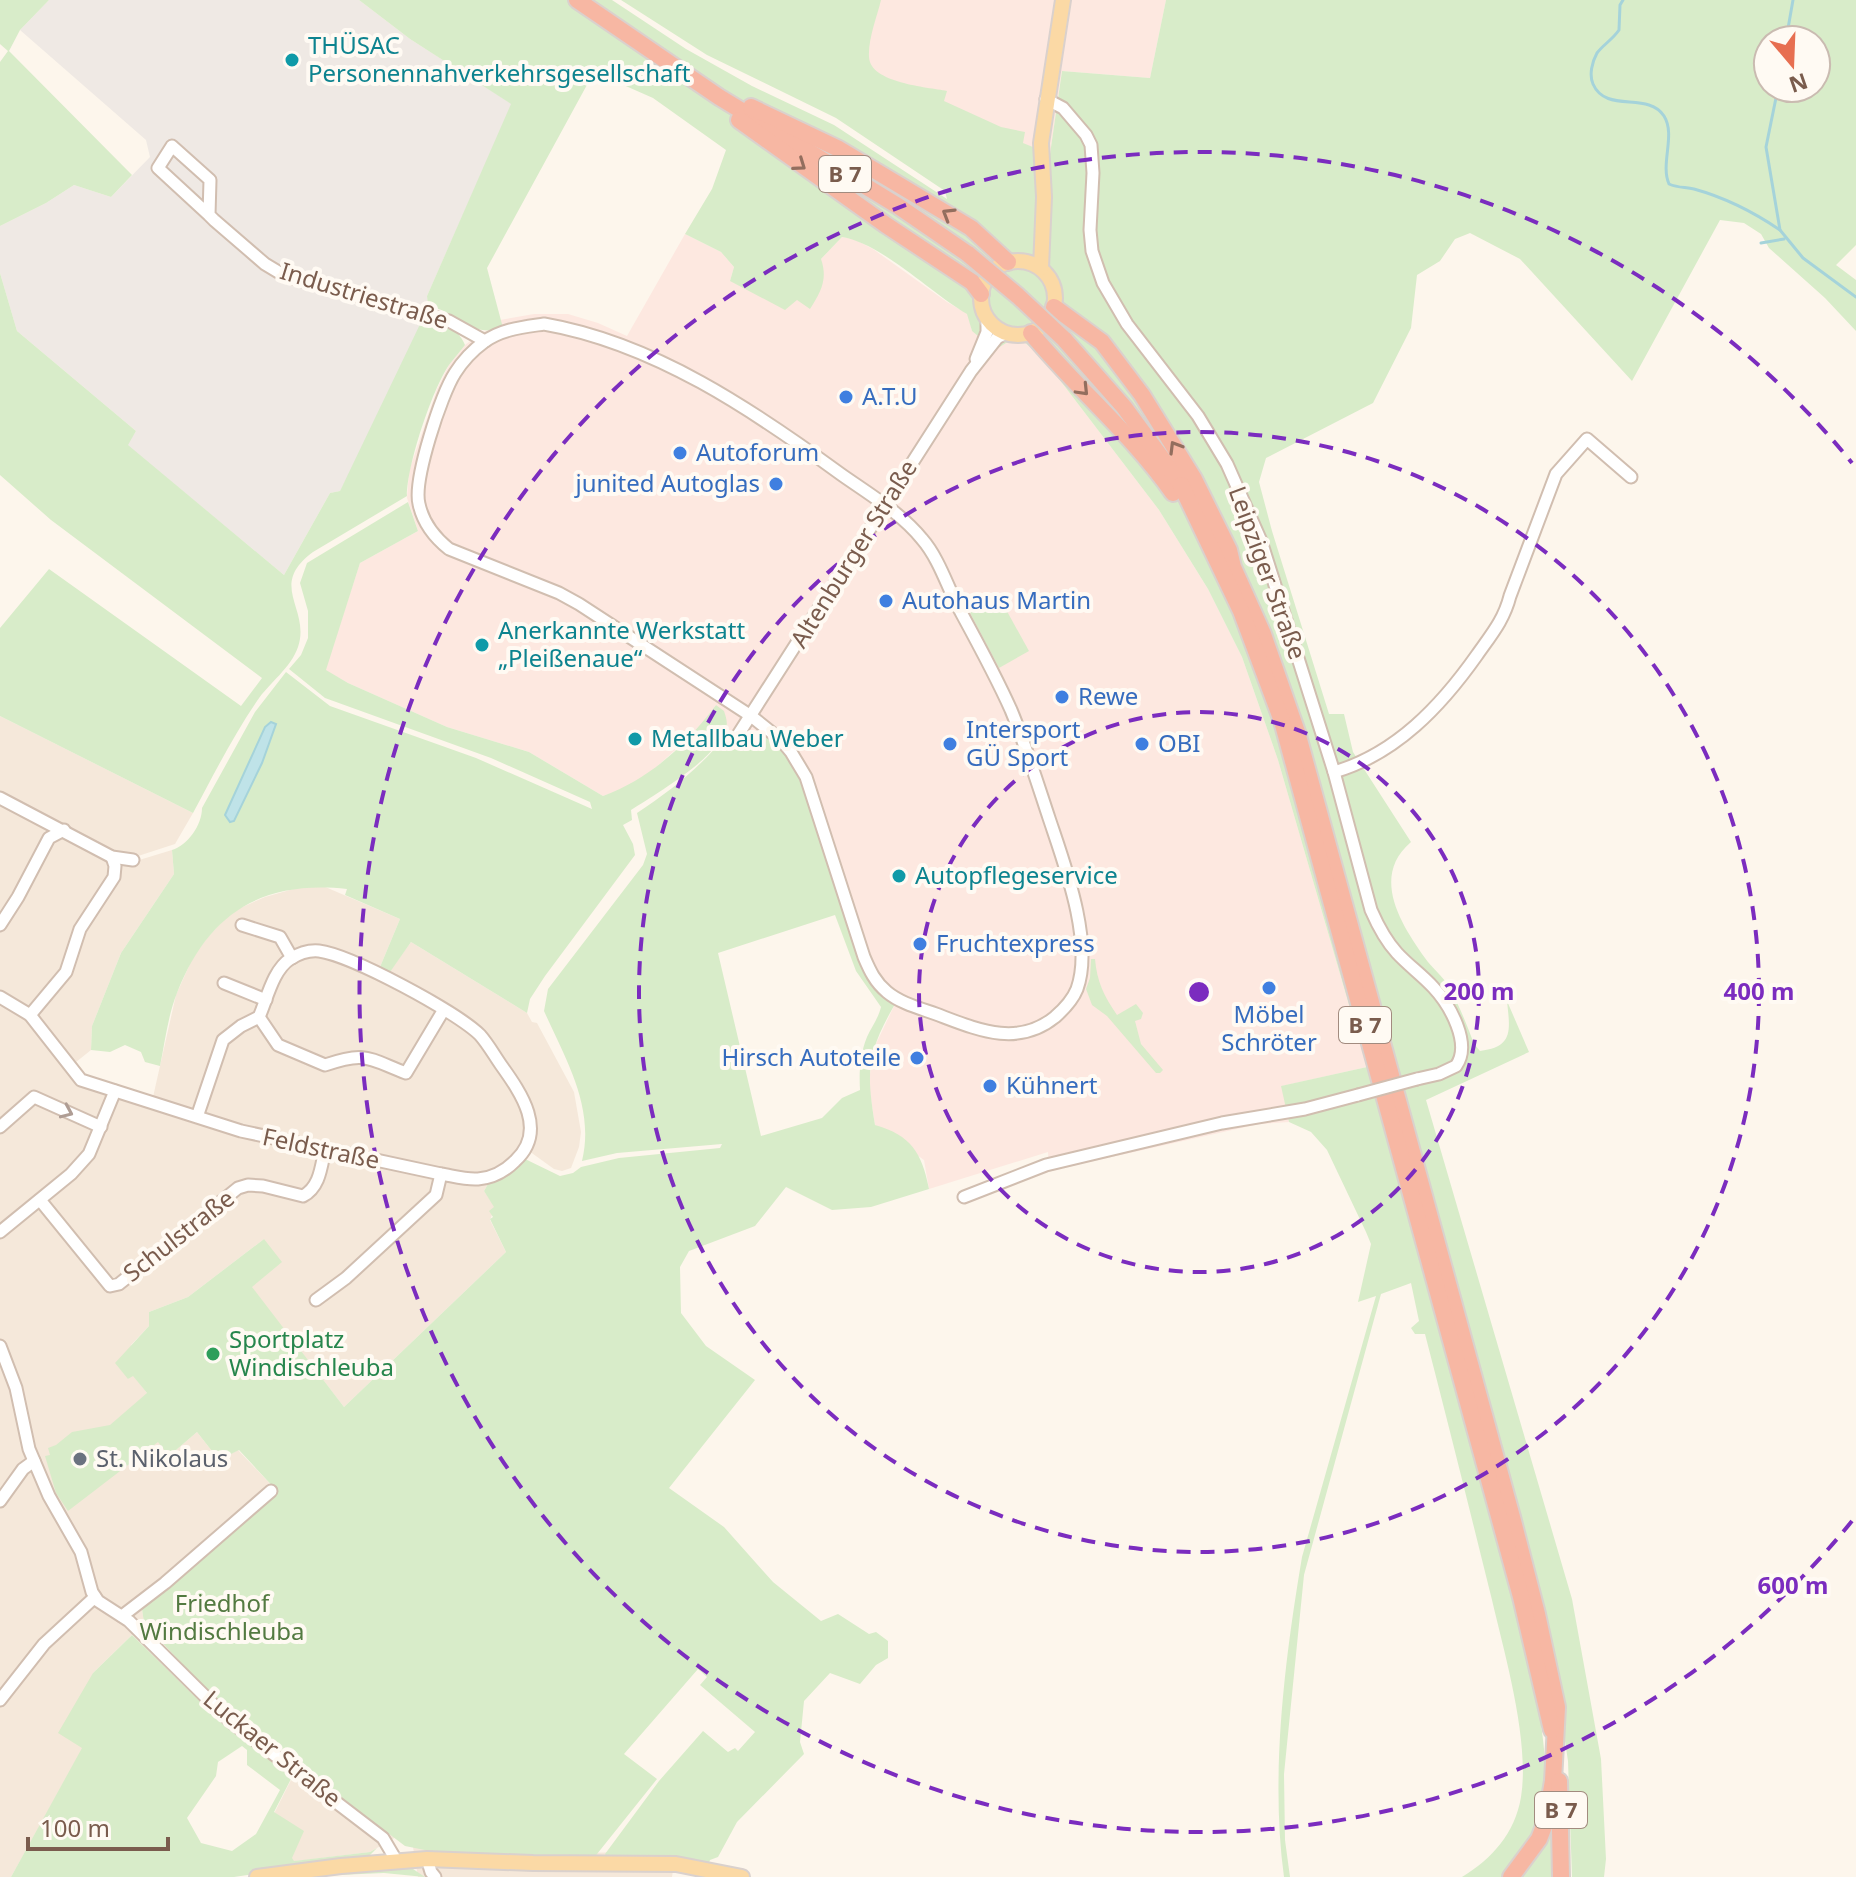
<svg xmlns="http://www.w3.org/2000/svg" width="1856" height="1877" font-family="'Noto Sans',sans-serif">
	<rect width="100%" height="100%" fill="#fdf6ec"/>
	<g fill="#f5e8da">
		<path d="M0,716L193,813L175,844L135,857L136,861L172,850L174,874L121,953L92,1026L91,1050L76,1062L88,1078L153,1097L176,995L193,957L207,938L231,912L265,897L297,888L323,886L400,919L380,967L390,971L411,942L527,1013L532,1022L537,1023L574,1092L581,1132L579,1147L571,1168L562,1171L554,1169L529,1151L505,1177L488,1184L484,1191L495,1207L490,1220L506,1252L344,1407L251,1287L264,1239L188,1297L149,1312V1326L131,1345L128,1379L133,1375L147,1393L135,1459L158,1441L169,1456L197,1432L219,1460L238,1450L277,1491L142,1609L144,1623L93,1673L83,1748L11,1877H0Z"/>
		<path d="M299,1764L396,1837L370,1852L247,1867Z"/>
		<path d="M413,1847L583,1853L676,1851L672,1877H418Z"/>
	</g>
	<g fill="#fde8e0">
		<path d="M876,0H1166L1150,78L1062,71L1050,155L859,76Z"/>
		<path d="M685,234L721,252L734,267L730,281L821,259L842,237L854,239L873,249L947,302L968,314L972,331L1006,343L1024,342L1043,358L1159,510L1208,589L1242,657L1278,760L1367,1067L1282,1086L1289,1122L1259,1124L1049,1171L1048,1152L929,1189L924,1160L875,1125L869,1086L872,1052L895,1004L874,984L863,969L833,876L765,738L740,743L725,733L727,725L716,705L697,730L651,772L623,789L603,796L529,752L447,727L348,683L325,670L360,563L418,531L407,498L409,471L437,389L449,365L465,345L482,332L502,328L500,320L534,314H568L598,323L627,336Z"/>
	</g>
	<path fill="#efe9e4" d="M49,0H359L410,39L512,104L427,296L428,306L419,329L365,443L340,491L330,493L284,575L127,445L136,431L17,331L0,273V226L46,203L74,185L111,197L150,157L146,140L20,30Z"/>
	<g fill="#d8ecc9" fill-rule="evenodd">
		<path d="M0,0H49L20,30L9,51L132,175L111,197L74,185L46,203L0,226V62L8,51L0,44Z"/>
		<path d="M359,0H612L686,49L752,86L834,125L947,199L945,191L836,118L707,55L621,0H881C877,17 868,39 869,57C870,83 927,87 947,91L944,101L1001,127L1025,132L1023,143L1050,154L1062,71L1150,78L1166,0H1856V245L1836,265L1856,280V331L1825,298L1769,248L1761,234L1744,223L1720,220L1632,381L1520,259L1470,233L1455,239L1440,261L1417,275L1411,328L1373,403L1266,458L1259,482L1272,531L1329,714H1344L1353,752L1411,842C1371,876 1400,923 1425,958C1432,968 1443,976 1449,987C1459,1005 1467,1025 1474,1044L1480,1051C1514,1047 1510,1030 1507,1001L1529,1052L1426,1100L1572,1599L1601,1759L1606,1859L1604,1877H1572L1568,1761L1553,1662L1506,1565C1520,1628 1565,1774 1536,1831C1528,1847 1515,1862 1505,1877H1462C1492,1859 1515,1833 1521,1797C1530,1741 1505,1656 1492,1600C1470,1511 1448,1423 1425,1334H1415L1411,1328L1419,1321L1411,1283L1381,1294L1304,1575L1284,1774L1285,1840L1290,1877H1284C1270,1775 1285,1658 1302,1557L1376,1296L1358,1302L1371,1244L1366,1232L1327,1150L1311,1132L1289,1122L1281,1086L1367,1067L1278,760L1242,657L1208,589L1159,510L1043,358L1024,342L1006,343L995,350L972,331L967,314C931,293 881,243 842,237L821,259C828,279 821,292 810,309L797,300L785,310L730,281L734,267L721,252L685,234L712,189L726,150L653,98L594,72L487,268L503,328C472,339 457,311 428,306L427,296L511,104L410,39ZM1768,40H1816V88H1768Z"/>
		<path d="M0,273L17,331L136,431L128,445L284,575L330,493L340,491L423,318C442,323 457,326 465,345C460,352 454,358 449,365C432,390 407,465 407,496L313,552C267,586 311,608 298,647C291,668 269,683 257,701C233,736 213,776 193,813L0,716V628L49,569L241,706L262,678L51,520L0,475Z"/>
		<path d="M408,502L418,531L360,563L326,670L348,683L447,727L529,752L603,796C651,778 686,745 716,705L724,711C726,717 728,723 726,729C716,759 656,794 631,810L632,820L623,825L633,844L635,855L545,976L530,999L527,1013L411,942L390,972L380,967L400,919L345,895L347,889C262,880 208,913 177,993C168,1015 165,1042 160,1066L145,1062L141,1052L125,1045L110,1052L91,1050L92,1026L121,953L174,874L172,850C188,845 202,825 202,808L255,712L286,672L330,706L476,758L592,809L590,802L491,758L325,698L289,669L301,655L308,638V611L300,583L307,563Z"/>
		<path d="M998,595L1029,651L999,668L970,613Z"/>
		<path d="M727,735L740,743L764,738L767,735L786,753L798,772L863,969L874,984L895,1004C867,1053 866,1070 875,1125C911,1135 922,1153 929,1189L871,1207L832,1210L786,1187L755,1226L689,1251L680,1267L681,1313L706,1346L755,1380L669,1488L724,1527L773,1582L821,1621L838,1614L869,1634L876,1632L888,1641V1658L876,1665L860,1684L830,1673L804,1701L800,1742L804,1754L737,1822L718,1857L710,1860L709,1863L607,1858L605,1854L659,1781L703,1731L728,1752L735,1748L738,1751L755,1732L700,1685L707,1677L698,1669L624,1754L657,1779L593,1859L440,1853L405,1846L220,1705L144,1623L142,1609L277,1491L239,1450L219,1460L197,1432L169,1456L158,1442L68,1511L56,1493L45,1456L50,1455L48,1448L56,1445L72,1432L110,1425L147,1393L133,1376L128,1379L115,1363L149,1326V1312L188,1297L264,1239L282,1262L252,1287L344,1407L506,1252L490,1219L493,1217L489,1211L494,1207L484,1191L488,1184L505,1177L523,1158L560,1176L573,1173L581,1167L619,1158L720,1148L722,1144L617,1153L582,1161C595,1107 566,1060 544,1011L548,989L643,865L647,854L637,813C672,790 700,767 727,735ZM835,915L856,971L881,1007C878,1019 872,1026 867,1037C860,1054 859,1072 860,1090L842,1098L822,1118L761,1136L718,953Z"/>
		<path d="M1091,959H1095C1097,982 1104,996 1117,1015L1136,1004L1143,1013L1141,1019L1135,1021L1141,1044L1163,1070L1160,1073H1156L1107,1016L1092,1005L1086,989L1090,978Z"/>
		<path d="M132,1635L221,1722L292,1777L274,1812L304,1831L292,1858L294,1861L370,1852L377,1848L368,1857L234,1877H11L82,1748L58,1733L93,1673ZM242,1746L247,1750V1765L280,1790L256,1834L232,1851L201,1843L187,1818L216,1776L218,1762Z"/>
		<path d="M1554,1820V1877H1517Z"/>
		<path d="M410,1867L425,1877L384,1873L294,1877Z"/>
	</g>
	<path fill="#bfe3e8" stroke="#a5d3da" stroke-width="2" d="M271,722L276,724L262,763L234,821L230,822L225,815L265,727Z"/>
	<g fill="none" stroke-linecap="round" stroke-linejoin="round">
		<g stroke="#a5d3da" stroke-width="3">
			<path d="M1623,0L1620,5L1619,30C1613,39 1603,45 1597,53C1592,62 1589,75 1593,84C1606,114 1648,91 1664,116C1676,135 1660,164 1669,184C1678,188 1685,187 1694,189C1723,197 1755,213 1780,230"/>
			<path d="M1786,40L1793,0"/>
			<path d="M1778,88L1766,147L1780,230L1803,258L1856,297"/>
			<path d="M1761,243L1784,239"/>
		</g>
		<g stroke="#d1beb0" stroke-width="15">
			<g id="minor">
				<path d="M1046,99L1063,108L1086,135L1091,145L1093,173L1090,230L1092,251L1103,283L1127,324L1198,416L1227,464L1261,541L1334,772L1371,910C1378,926 1385,940 1397,953C1408,965 1422,975 1433,987C1450,1005 1472,1044 1456,1066L1439,1074L1417,1079"/>
				<path d="M209,215L210,180L172,146L158,168L209,215L214,220L265,264L285,276L449,321L485,341"/>
				<path d="M544,324C654,343 753,410 842,475C869,494 901,513 922,539C937,556 946,582 956,603C975,638 995,674 1011,710C1026,746 1037,782 1049,818C1064,863 1094,942 1077,989C1073,999 1063,1010 1055,1017C1017,1048 976,1029 936,1014C919,1008 900,1003 887,992C875,982 870,971 864,957L806,777L791,752L781,740L751,716L579,604L559,593L449,549C434,537 423,523 419,504C413,480 441,395 455,373C462,362 473,350 484,342C501,329 524,327 544,324Z"/>
				<path d="M976,359L987,332V318"/>
				<path d="M736,738L971,371L997,338L1006,333"/>
				<path d="M1334,772C1396,754 1441,706 1477,655C1491,635 1504,620 1510,596L1556,474L1587,439L1631,477"/>
				<path d="M0,798L112,857L133,860"/>
				<path d="M0,925L18,897L49,838L64,830"/>
				<path d="M242,925L280,937L292,958"/>
				<path d="M224,983L266,1000"/>
				<path d="M0,997L30,1015L81,1080L241,1131L441,1174C453,1176 466,1180 478,1179C492,1178 505,1171 515,1161C548,1131 521,1093 501,1065C494,1055 488,1044 480,1035C457,1012 351,955 319,951C309,950 298,954 290,959C273,970 267,999 259,1017L241,1026L223,1040L197,1117"/>
				<path d="M30,1015L66,972L80,929L114,877L115,866L112,857"/>
				<path d="M259,1017L278,1045L325,1065C366,1051 367,1058 406,1073L443,1011"/>
				<path d="M0,1127L34,1097L101,1127"/>
				<path d="M964,1197L1046,1165L1222,1123L1305,1109L1358,1095"/>
				<path d="M40,1200L110,1286L119,1284L238,1188L248,1185L263,1186L303,1196C320,1187 321,1167 325,1149"/>
				<path d="M0,1232L71,1174L89,1154L115,1091"/>
				<path d="M316,1300L346,1278L436,1195L441,1174"/>
				<path d="M0,1346L16,1388L29,1449L49,1496L81,1552L92,1592L98,1601L129,1621L230,1721L383,1838L396,1860"/>
				<path d="M0,1501L23,1469L34,1461"/>
				<path d="M122,1616L165,1583L271,1491"/>
				<path d="M0,1700L44,1644L95,1597"/>
				<path d="M427,1859L431,1872L435,1877"/>
			</g>
		</g>
		<g stroke="#dad1cd" stroke-width="18">
			<g id="major">
				<circle cx="1018" cy="298" r="37"/>
				<path d="M1041,268L1044,197L1041,143L1063,0"/>
				<path d="M257,1877L341,1866L427,1859L533,1863L676,1864L742,1877"/>
			</g>
		</g>
		<g stroke="#dad1cd" stroke-width="20">
			<g id="highway">
				<path d="M577,0L719,97L898,206L968,254"/>
				<path d="M751,107L839,149L956,219L971,228L1008,262"/>
				<path d="M739,120L886,225L972,282L981,294"/>
				<path d="M1054,307L1102,342L1142,395L1194,479L1229,550L1233,567L1263,634L1297,732L1512,1517L1537,1614L1557,1707L1553,1781L1546,1821L1539,1839L1511,1877"/>
				<path d="M1031,333C1076,388 1132,434 1173,493"/>
				<path d="M1064,339L1124,407L1186,491"/>
				<path d="M1181,485L1241,611L1282,721L1521,1597L1552,1730"/>
				<path d="M1559,1781L1561,1877"/>
			</g>
		</g>
		<use href="#minor" stroke="#fff" stroke-width="11"/>
		<use href="#major" stroke="#fbd9a5" stroke-width="14"/>
		<use href="#highway" stroke="#f7b7a3" stroke-width="16"/>
		<g stroke="#d1beb0" stroke-width="15" stroke-linecap="butt">
			<path id="minor-bridge" d="M1358,1095L1417,1079"/>
		</g>
		<g stroke="#dad1cd" stroke-width="20" stroke-linecap="butt">
			<path id="highway-bridge" d="M968,254L1018,296L1064,339"/>
		</g>
		<use href="#minor-bridge" stroke="#fff" stroke-width="11"/>
		<use href="#highway-bridge" stroke="#f7b7a3" stroke-width="16"/>
	</g>
	<defs><path id="oneway-chevron" d="M-2-3.5L2.5 0L-2 3.5" fill="none" stroke-width="1.6" stroke-linecap="round" stroke-linejoin="round" transform="scale(2)"/></defs>
	<g stroke="#936e5e">
		<use href="#oneway-chevron" transform="translate(800 165) rotate(35)"/>
		<use href="#oneway-chevron" transform="translate(948 214) rotate(-149)"/>
		<use href="#oneway-chevron" transform="translate(1083 390) rotate(46)"/>
		<use href="#oneway-chevron" transform="translate(1175 447) rotate(-121)"/>
	</g>
	<use stroke="#af9d94" href="#oneway-chevron" transform="translate(67 1112) rotate(24)"/>
	<g fill="none" stroke="#7b2cbf" stroke-width="4" stroke-dasharray="14 10">
		<circle cx="1199" cy="992" r="280"/>
		<circle cx="1199" cy="992" r="560"/>
		<path d="M1852 1521A840 840 0 1 1 1852 463"/>
	</g>
	<g fill="#0f9aa8" stroke="#fffaf3" stroke-width="3">
		<circle cx="292" cy="60" r="8"/>
		<circle cx="482" cy="645" r="8"/>
		<circle cx="635" cy="739" r="8"/>
		<circle cx="899" cy="876" r="8"/>
	</g>
	<g fill="#3f7fe0" stroke="#fffaf3" stroke-width="3">
		<circle cx="846" cy="397" r="8"/>
		<circle cx="680" cy="453" r="8"/>
		<circle cx="776" cy="484" r="8"/>
		<circle cx="886" cy="601" r="8"/>
		<circle cx="1062" cy="697" r="8"/>
		<circle cx="950" cy="744" r="8"/>
		<circle cx="1142" cy="744" r="8"/>
		<circle cx="920" cy="944" r="8"/>
		<circle cx="1269" cy="988" r="8"/>
		<circle cx="917" cy="1058" r="8"/>
		<circle cx="990" cy="1086" r="8"/>
	</g>
	<circle fill="#2e9e5b" stroke="#fffaf3" stroke-width="3" cx="213" cy="1354" r="8"/>
	<circle fill="#6b7280" stroke="#fffaf3" stroke-width="3" cx="80" cy="1459" r="8"/>
	<g text-anchor="middle" stroke-width="8" stroke-linejoin="round" paint-order="stroke">
		<g fill="#fffaf3" stroke="#a28b7f" stroke-width="2">
			<rect x="819" y="156" width="52" height="36" rx="6"/>
			<rect x="1339" y="1007" width="52" height="36" rx="6"/>
			<rect x="1535" y="1792" width="52" height="36" rx="6"/>
		</g>
		<g font-size="22" font-weight="bold" fill="#7a5c4d">
			<text x="845" y="182">B 7</text>
			<text x="1365" y="1033">B 7</text>
			<text x="1561" y="1818">B 7</text>
		</g>
		<g font-size="24" fill="#0d838f" stroke="#fffaf3" text-anchor="start">
			<text x="308" y="54">THÜSAC<tspan x="308" dy="28">Personennahverkehrsgesellschaft</tspan></text>
			<text x="498" y="639">Anerkannte Werkstatt<tspan x="498" dy="28">„Pleißenaue“</tspan></text>
			<text x="651" y="747">Metallbau Weber</text>
			<text x="915" y="884">Autopflegeservice</text>
		</g>
		<g font-size="24" fill="#7a5c4d" stroke="#fffaf3">
			<text transform="translate(364 296) rotate(17)" y="8">Industriestraße</text>
			<text transform="translate(854 554) rotate(-58)" y="8">Altenburger Straße</text>
			<text transform="translate(1267 573) rotate(70)" y="8">Leipziger Straße</text>
			<text transform="translate(321 1149) rotate(12)" y="8">Feldstraße</text>
			<text transform="translate(179 1236) rotate(-38)" y="8">Schulstraße</text>
			<text transform="translate(272 1749) rotate(39)" y="8">Luckaer Straße</text>
		</g>
		<g font-size="24" fill="#366cbe" stroke="#fffaf3" text-anchor="start">
			<text x="862" y="405">A.T.U</text>
			<text x="696" y="461">Autoforum</text>
			<text x="760" y="492" text-anchor="end">junited Autoglas</text>
			<text x="902" y="609">Autohaus Martin</text>
			<text x="1078" y="705">Rewe</text>
			<text x="966" y="738">Intersport<tspan x="966" dy="28">GÜ Sport</tspan></text>
			<text x="1158" y="752">OBI</text>
			<text x="936" y="952">Fruchtexpress</text>
			<text x="1269" y="1023" text-anchor="middle">Möbel<tspan x="1269" dy="28">Schröter</tspan></text>
			<text x="901" y="1066" text-anchor="end">Hirsch Autoteile</text>
			<text x="1006" y="1094">Kühnert</text>
		</g>
		<g font-size="24" fill="#27864d" stroke="#fffaf3" text-anchor="start">
			<text x="229" y="1348">Sportplatz<tspan x="229" dy="28">Windischleuba</tspan></text>
		</g>
		<g font-size="24" fill="#5b616d" stroke="#fffaf3" text-anchor="start">
			<text x="96" y="1467">St. Nikolaus</text>
		</g>
		<g font-size="24" fill="#537a41" stroke="#fffaf3">
			<text x="222" y="1612">Friedhof<tspan x="222" dy="28">Windischleuba</tspan></text>
		</g>
	</g>
	<circle cx="1199" cy="992" r="12" fill="#7b2cbf" stroke="#fffaf3" stroke-width="4"/>
	<g font-size="24" text-anchor="middle" font-weight="bold" fill="#7b2cbf" stroke="#fffaf3" stroke-width="8" stroke-linejoin="round" paint-order="stroke">
		<text x="1479" y="1000">200 m</text>
		<text x="1759" y="1000">400 m</text>
		<text x="1793" y="1594">600 m</text>
	</g>
	<g transform="translate(1792 64) rotate(161)"><circle r="38" fill="#fffaf3" stroke="#cabbb1" stroke-width="2"/>
	<path d="M0-6L14 30L0 20L-14 30Z" fill="#e76f51"/>
	<text y="-12" font-size="22" font-weight="bold" text-anchor="middle" fill="#7a5c4d">N</text>
	</g>
	<path d="M28 1837v12h140v-12" fill="none" stroke="#7a5c4d" stroke-width="4"/>
	<text x="40" y="1837" font-size="24" fill="#7a5c4d" stroke="#fffaf3" stroke-width="6" paint-order="stroke">100 m</text>
</svg>
